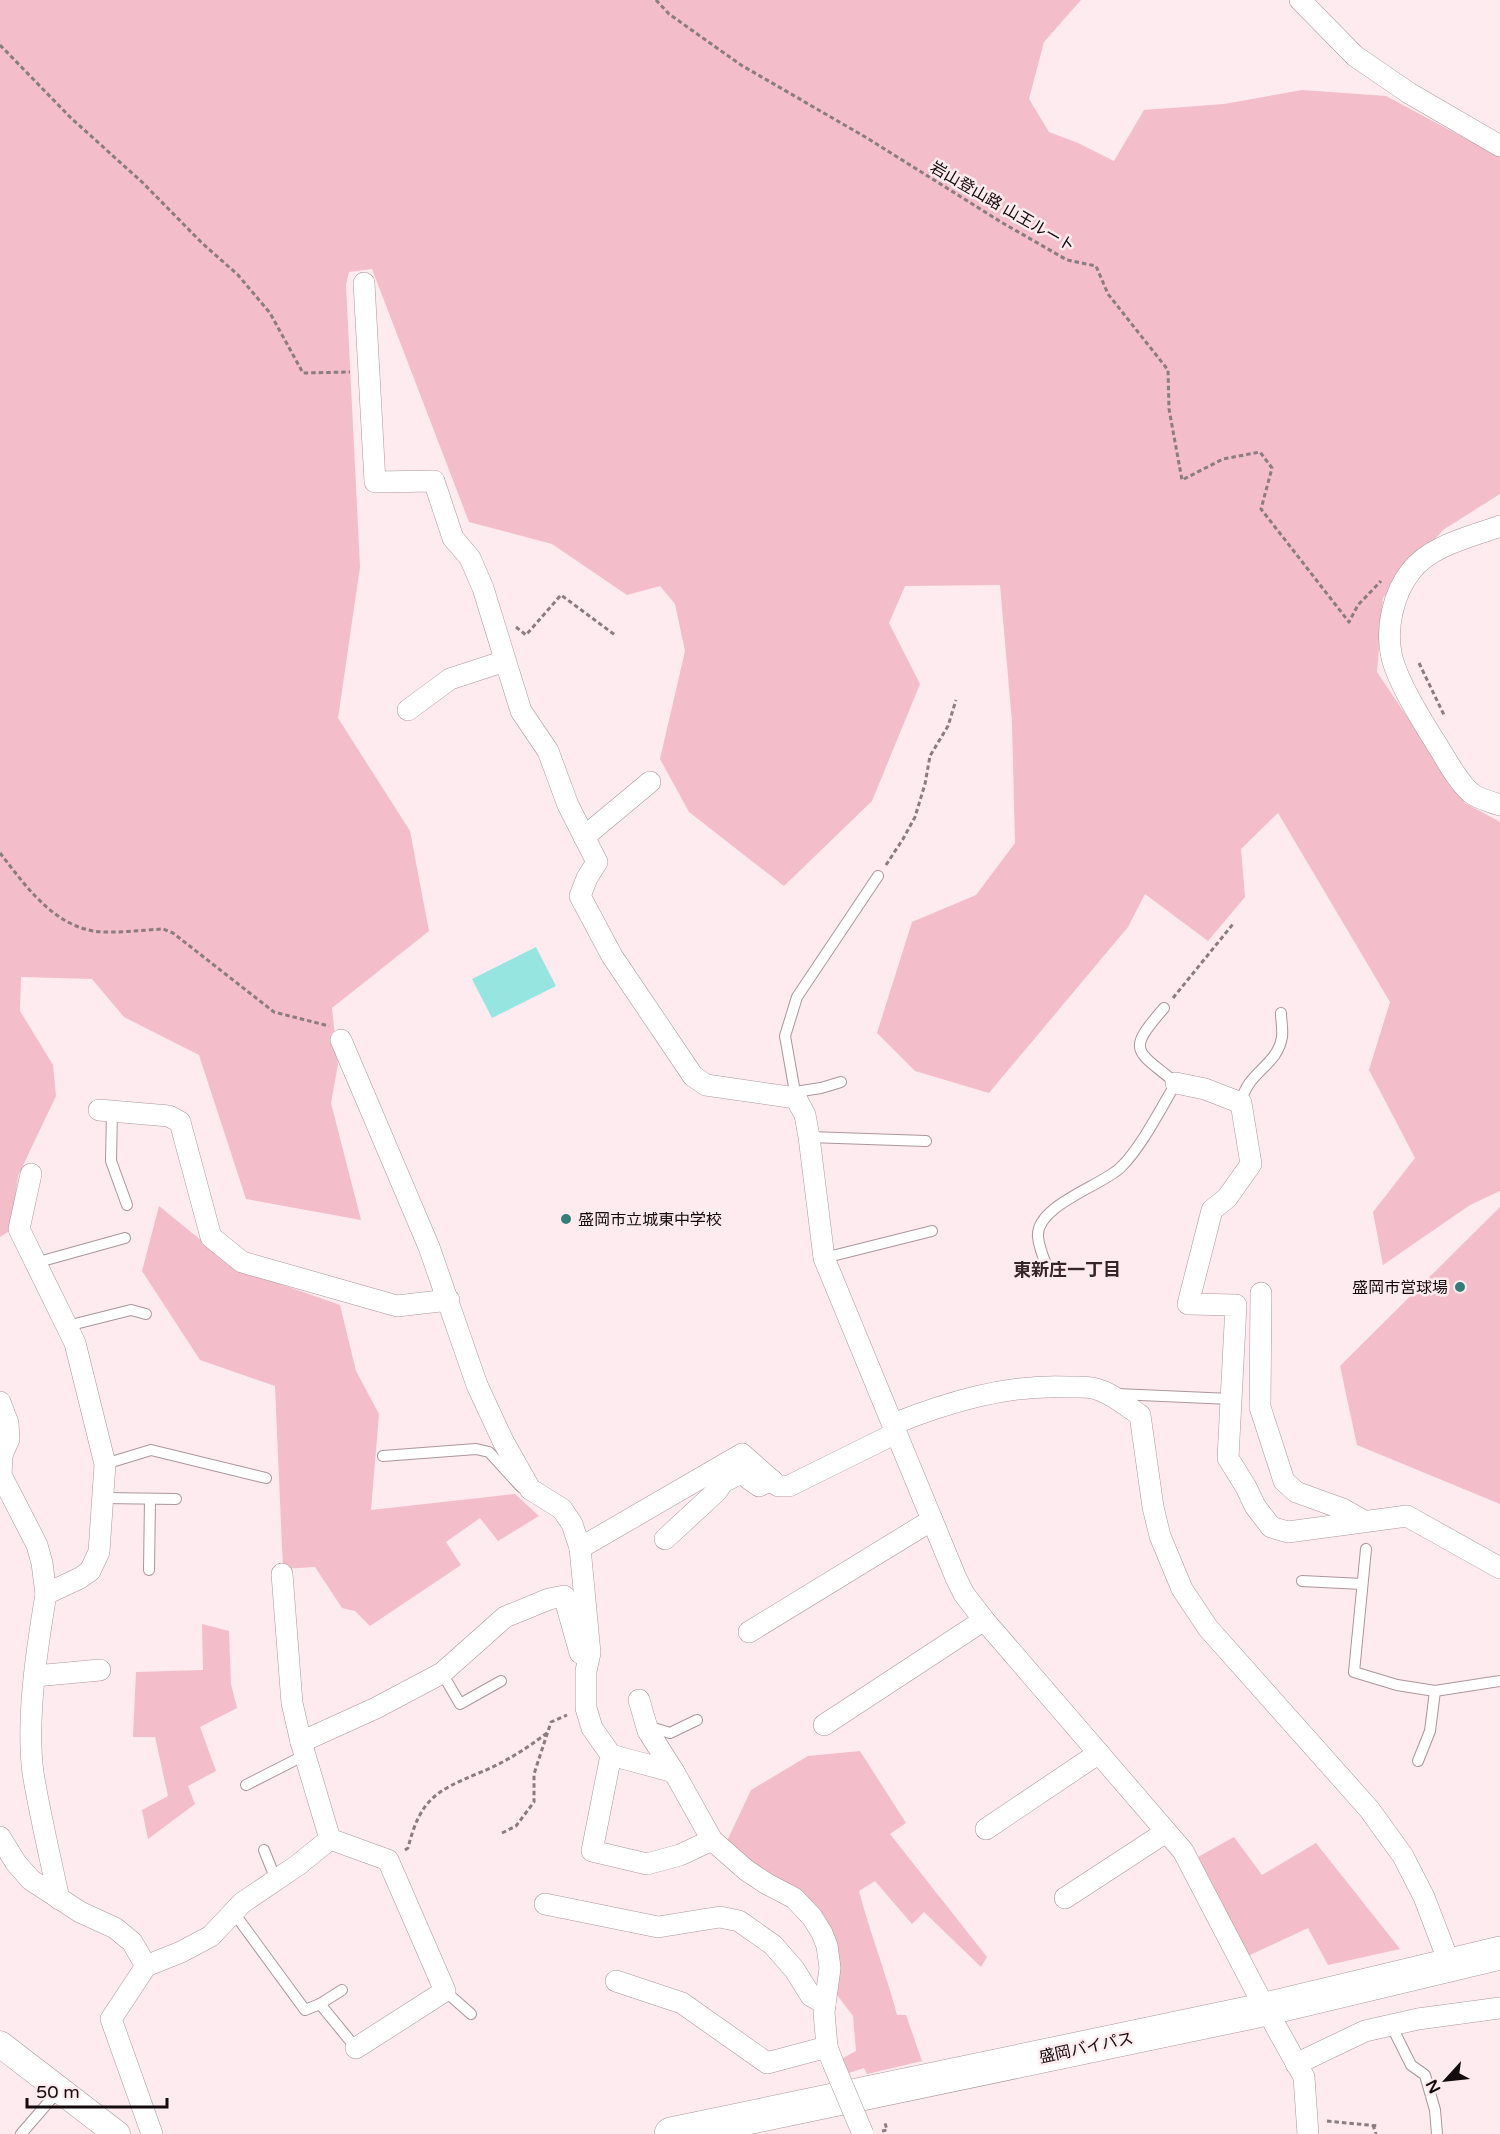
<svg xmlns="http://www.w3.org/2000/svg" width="1500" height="2134" font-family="'Varela Round','Noto Sans JP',sans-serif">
	<rect width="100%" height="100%" fill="#feebef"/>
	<g fill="#f3bdc9">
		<path d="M0,0H1081L1044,42L1029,99L1049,132L1078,143L1114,161L1144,110L1224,104L1302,90L1386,96L1500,157V494L1443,530L1383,598L1377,672L1465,803L1500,822V1191L1470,1205L1383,1265L1373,1212L1415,1158L1369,1070L1390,1002L1278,813L1241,849L1245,897L1208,941L1145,894L1128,927L989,1093L915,1071L877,1033L912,922L976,895L1015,843L1012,722L1000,585L905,586L889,623L920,684L872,801L784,886L689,812L660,759L685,651L675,604L660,586L627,595L552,544L469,522L372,269L349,272L346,285L360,567L338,718L410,831L429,931L332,1008L338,1064L331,1103L361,1220L246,1199L199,1055L124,1017L92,979L21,977L20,1011L53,1065L56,1096L18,1176L11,1230L0,1237Z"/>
		<path d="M159,1206L235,1268L340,1305L356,1371L379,1414L371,1510L515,1494L539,1516L498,1541L480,1518L446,1542L461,1565L370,1626L355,1611L342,1608L315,1567L283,1569L275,1386L200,1360L142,1271Z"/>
		<path d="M1500,1207V1504L1357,1445L1340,1366Z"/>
		<path d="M202,1624L229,1631L231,1684L237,1708L200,1727L216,1771L188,1786L195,1804L148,1839L142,1810L168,1796L155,1737H133L136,1672L203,1670Z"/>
		<path d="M860,1751L906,1823L890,1834L987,1957L981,1967L924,1912L912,1924L875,1881L859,1891C870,1933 886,1973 897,2015H906L922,2061L867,2074L864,2068L849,2073L843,2058L856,2051L853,2016L837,1995V1957L760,1871L726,1843L751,1790L808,1756Z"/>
		<path d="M1234,1837L1262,1875L1316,1843L1400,1949L1328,1965L1308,1928L1248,1956L1198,1857Z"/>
	</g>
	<path fill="#97e5e0" d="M536,947L556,986L492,1018L472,979Z"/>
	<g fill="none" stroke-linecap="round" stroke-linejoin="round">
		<g stroke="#ab969b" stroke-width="12">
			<g id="service">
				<path d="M795,1092L821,1088L841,1082"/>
				<path d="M796,1098L785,1036L797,997L878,876"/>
				<path d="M1241,1103C1247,1071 1277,1067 1282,1037C1283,1029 1281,1021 1281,1013"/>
				<path d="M112,1111L111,1161L127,1205"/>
				<path d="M809,1137L926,1141"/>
				<path d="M824,1258L932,1231"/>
				<path d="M35,1263L125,1238"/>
				<path d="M1049,1272C1045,1261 1039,1249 1038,1237C1035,1206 1101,1186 1120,1168C1141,1148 1161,1108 1176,1083C1135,1049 1126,1052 1164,1008"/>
				<path d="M67,1326L131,1310L146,1314"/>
				<path d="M1117,1394L1231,1399"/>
				<path d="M383,1456L476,1449L489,1452L521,1487"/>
				<path d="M105,1464L151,1450L266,1478"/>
				<path d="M103,1498L176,1499"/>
				<path d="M1366,1549L1354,1672L1397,1685L1435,1691L1500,1681"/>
				<path d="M149,1570L150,1499"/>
				<path d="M1302,1581L1362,1584"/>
				<path d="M442,1673L460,1704L501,1681"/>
				<path d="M647,1726L670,1733L697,1720"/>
				<path d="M1418,1761L1430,1731L1435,1691"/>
				<path d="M246,1785L305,1755"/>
				<path d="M264,1850L276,1880"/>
				<path d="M234,1913L305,2010L320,2004L356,2048"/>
				<path d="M445,1991L471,2014"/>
				<path d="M320,2004L342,1990"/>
				<path d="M1391,2025L1411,2065L1425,2075L1435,2110L1437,2134"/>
				<path d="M21,2134L59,2090"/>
			</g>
		</g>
		<g stroke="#ab969b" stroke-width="22">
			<g id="minor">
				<path d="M1300,0L1355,56L1409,93L1500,146"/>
				<path d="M364,283L375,482L434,481L453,538L470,558L483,588L521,711L548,751L568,805L597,862L587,878L580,896L612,956L693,1076L706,1085L796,1098L805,1115L809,1137L824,1258L956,1578L964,1594L984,1620L1183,1851L1256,1991L1304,2077L1308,2134"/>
				<path d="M1500,526C1471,537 1431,545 1411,571C1393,594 1385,629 1392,658C1399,685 1424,724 1439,748C1447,761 1461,787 1474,795C1482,800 1492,802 1500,805"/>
				<path d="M408,710L450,679L505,661"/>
				<path d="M584,837L650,782"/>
				<path d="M341,1040L429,1247L477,1385L503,1441L530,1489L562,1509L572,1524L580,1548L590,1653L586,1671V1708L592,1728L611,1755L674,1772L712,1840L746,1870L767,1884L794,1898L812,1917L822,1933L827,1946L830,1968L824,2012L827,2047L833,2063"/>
				<path d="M1176,1083L1205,1089L1241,1103L1251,1164L1227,1198L1212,1210L1188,1304L1236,1305L1228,1458L1246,1487L1255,1506L1271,1527L1288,1532L1407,1516L1500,1568"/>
				<path d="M99,1110L169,1116L180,1122L211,1237L242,1262L397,1306L449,1300"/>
				<path d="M31,1174L19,1229L75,1343L105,1464L99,1552L90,1571L80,1578L46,1594C37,1648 26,1719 33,1773C40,1815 50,1857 59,1899"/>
				<path d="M1261,1293L1260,1407L1284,1481L1296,1492L1343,1509L1364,1521"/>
				<path d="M0,1402L8,1423L9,1439L2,1455L1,1475L37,1545L42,1563L46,1594"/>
				<path d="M893,1424C948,1402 1008,1384 1068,1387C1077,1387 1088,1386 1096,1389C1112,1393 1126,1406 1140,1415L1153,1507L1160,1536L1182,1589L1208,1628L1369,1809L1403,1856L1424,1897L1450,1965"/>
				<path d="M665,1539L717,1491L723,1482L741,1473L759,1486L772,1480"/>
				<path d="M580,1548L742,1454L778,1486H789L896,1433"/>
				<path d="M282,1574L292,1703L301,1742"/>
				<path d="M749,1632L932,1520"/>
				<path d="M35,1676L100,1670"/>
				<path d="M639,1700L648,1731L674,1772"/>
				<path d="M824,1725L984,1620"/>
				<path d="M611,1755L592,1851L647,1864L680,1855L712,1840"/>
				<path d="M986,1829L1099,1753"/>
				<path d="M0,1837L16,1863L31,1880L80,1912L115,1928L132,1942L146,1966"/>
				<path d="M330,1839L388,1860L445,1991L356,2048"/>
				<path d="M1065,1898L1166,1832"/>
				<path d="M545,1904L658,1927L720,1917L739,1921L773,1945L794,1969L811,1996L825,2004"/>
				<path d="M616,1981L682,2003L767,2063L827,2047"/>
				<path d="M1296,2064L1365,2031L1418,2019L1500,2008"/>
				<path d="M152,2134L111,2019L146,1966L181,1952L211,1936L242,1903L298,1865L330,1839L301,1742L376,1708L442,1673L505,1617L549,1599L564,1596L580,1653"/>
			</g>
		</g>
		<g stroke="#ab969b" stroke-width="27">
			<path id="tertiary" d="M0,2044L117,2134"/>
		</g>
		<g stroke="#ab969b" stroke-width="34">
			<path id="trunk" d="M671,2134L1253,2012L1500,1953"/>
		</g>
		<g stroke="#8a7c7f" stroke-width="3" stroke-dasharray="4.5 3" stroke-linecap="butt">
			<path d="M656,0L669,14L741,65L867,138L1001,222L1067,260L1096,266L1108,294L1168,370L1169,409L1182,480L1223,459L1260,452L1272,468L1261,509L1349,622L1358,605L1381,581"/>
			<path d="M0,45L71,118L142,182L201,242L238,275L270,313L303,373L350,372"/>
			<path d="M516,627L526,635L561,595L615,635"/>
			<path d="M1419,663L1445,717"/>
			<path d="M0,853C25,885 51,923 93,931C114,934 142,930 163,929L173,933L274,1012L329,1026"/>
			<path d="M886,865L903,839L915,817L925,784L930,756L948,726L956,700"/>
			<path d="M1173,998L1233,924"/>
			<path d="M502,1833L516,1826L534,1802V1774L551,1722L567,1715"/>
			<path d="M405,1850L408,1848C420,1800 435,1791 479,1773C504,1763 526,1749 547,1733"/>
			<path d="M1327,2121L1378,2126"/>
			<path d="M1373,2125L1376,2134"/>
			<path d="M882,2131L887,2130L885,2123"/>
		</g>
		<use href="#service" stroke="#fff" stroke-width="10"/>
		<use href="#minor" stroke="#fff" stroke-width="21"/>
		<use href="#tertiary" stroke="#fff" stroke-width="26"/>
		<use href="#trunk" stroke="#fff" stroke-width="33"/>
		<g stroke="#ab969b" stroke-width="22" stroke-linecap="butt">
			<path id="minor-bridge" d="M833,2063L863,2134"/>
		</g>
		<use href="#minor-bridge" stroke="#fff" stroke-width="21"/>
	</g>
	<g fill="#357d79" stroke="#feebef" stroke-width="2">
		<circle cx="566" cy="1219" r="6"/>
		<circle cx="1460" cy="1287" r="6"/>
	</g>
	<g text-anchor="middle" stroke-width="5" stroke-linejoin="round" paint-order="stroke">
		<g font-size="16" fill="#130b0d" stroke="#feebef">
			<text transform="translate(1003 206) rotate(30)" y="6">岩山登山路 山王ルート</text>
			<text transform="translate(1086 2047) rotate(-12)" y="6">盛岡バイパス</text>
		</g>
		<g font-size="16" fill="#130b0d" stroke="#feebef" text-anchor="start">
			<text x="578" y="1225">盛岡市立城東中学校</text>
			<text x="1448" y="1293" text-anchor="end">盛岡市営球場</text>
		</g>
		<g font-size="18" font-weight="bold" fill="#352428" stroke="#feebef">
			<text x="1067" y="1276">東新庄一丁目</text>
		</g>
	</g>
	<g transform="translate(1446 2080) rotate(243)" stroke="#feebef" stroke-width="4.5" paint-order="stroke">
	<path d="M0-4.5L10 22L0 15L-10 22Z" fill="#130b0d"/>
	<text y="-9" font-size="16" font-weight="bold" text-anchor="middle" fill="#130b0d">N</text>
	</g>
	<path d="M27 2098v9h140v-9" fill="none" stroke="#130b0d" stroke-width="3"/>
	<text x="36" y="2098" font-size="18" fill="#130b0d" stroke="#feebef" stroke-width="4.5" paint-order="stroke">50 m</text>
</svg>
